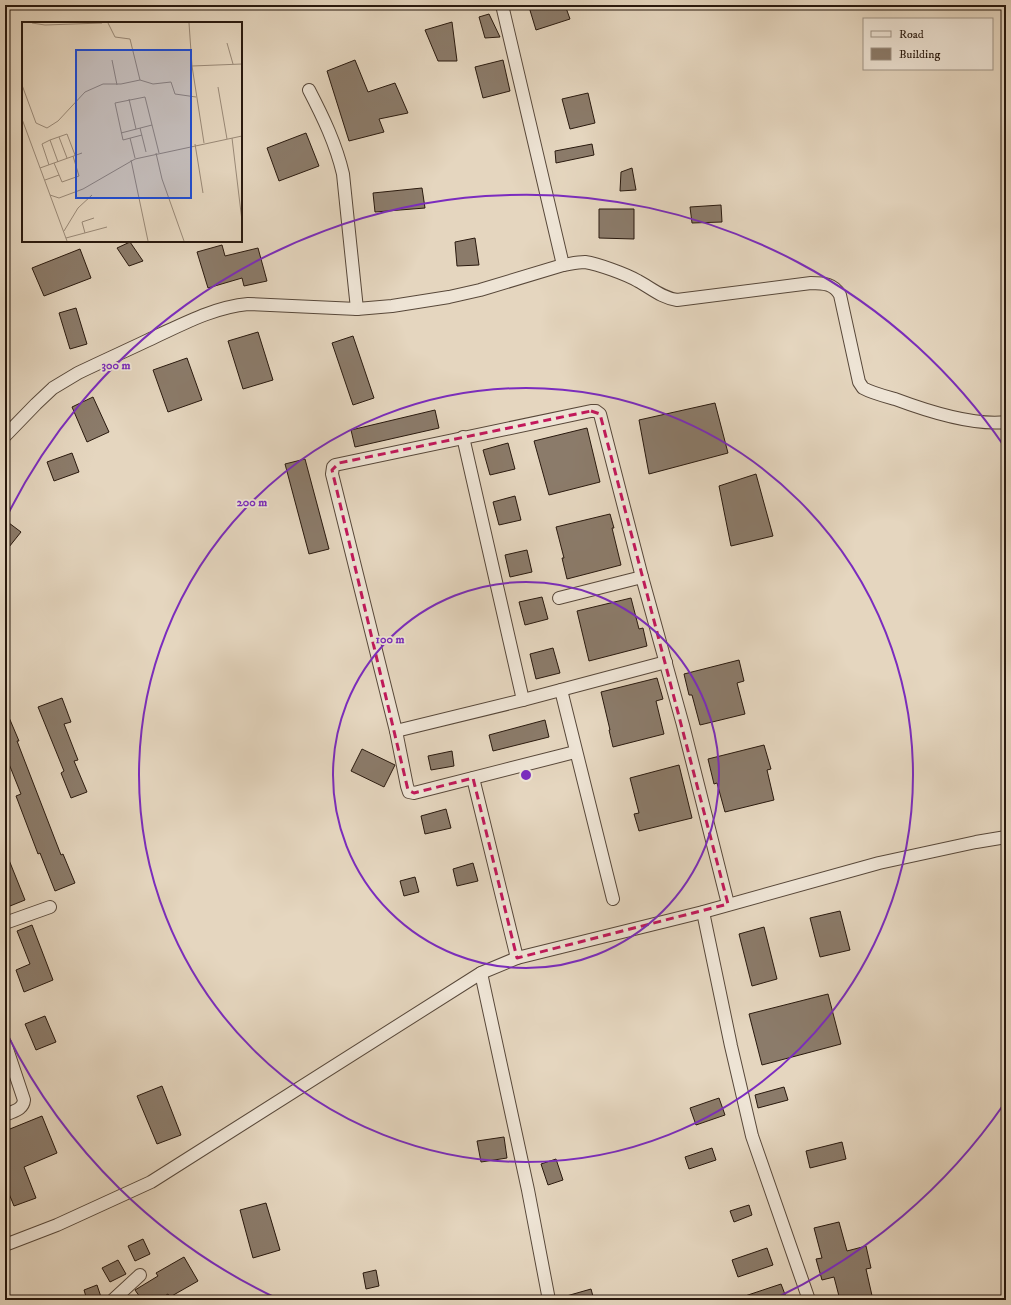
<svg xmlns="http://www.w3.org/2000/svg" width="1011" height="1305" font-family="'IM FELL DW Pica',serif">
	<rect width="100%" height="100%" fill="#e5d6bf"/>
	<filter id="stains"><feTurbulence type="fractalNoise" baseFrequency=".005" numOctaves="4"/><feColorMatrix values="0 0 0 0 .2 0 0 0 0 .09 0 0 0 0 .02 0 0 0 .5 -.17"/></filter>
	<radialGradient id="worn" r=".72"><stop offset=".6" stop-color="#630" stop-opacity="0"/><stop offset="1" stop-color="#630" stop-opacity=".3"/></radialGradient>
	<g fill="#8b7b6a" stroke="#29190e">
		<path d="M535,5H565L570,19L536,30L529,7Z"/>
		<path d="M489,14L500,37L485,38L479,17Z"/>
		<path d="M452,22L457,61H438L425,30Z"/>
		<path d="M355,60L368,92L395,83L408,113L379,119L384,132L349,141L327,71Z"/>
		<path d="M503,60L510,91L483,98L475,67Z"/>
		<path d="M588,93L595,123L570,129L562,99Z"/>
		<path d="M306,133L319,166L279,181L267,148Z"/>
		<path d="M592,144L594,155L556,163L555,151Z"/>
		<path d="M632,168L636,190L620,191L621,172Z"/>
		<path d="M422,188L425,208L375,212L373,193Z"/>
		<path d="M721,205L722,222L692,223L690,207Z"/>
		<path d="M599,209H634V239L599,238Z"/>
		<path d="M475,238L479,265L457,266L455,242Z"/>
		<path d="M130,242L143,261L129,266L117,248Z"/>
		<path d="M222,245L225,256L258,248L267,281L244,286L242,278L208,288L197,252Z"/>
		<path d="M80,249L91,278L44,296L32,268Z"/>
		<path d="M76,308L87,344L70,349L59,313Z"/>
		<path d="M258,332L273,380L243,389L228,341Z"/>
		<path d="M353,336L374,398L353,405L332,343Z"/>
		<path d="M187,358L202,400L168,412L153,370Z"/>
		<path d="M93,397L109,432L87,442L72,407Z"/>
		<path d="M715,403L728,453L649,474L639,420Z"/>
		<path d="M435,410L439,428L355,447L351,430Z"/>
		<path d="M587,428L600,482L549,495L534,441Z"/>
		<path d="M508,443L515,469L490,475L483,450Z"/>
		<path d="M72,453L79,472L54,481L47,462Z"/>
		<path d="M305,459L329,549L309,554L285,464Z"/>
		<path d="M756,474L773,536L731,546L719,486Z"/>
		<path d="M515,496L521,520L499,525L493,502Z"/>
		<path d="M610,514L614,528H612L621,565L567,579L562,558H564L556,527Z"/>
		<path d="M5,520L21,532L5,552Z"/>
		<path d="M527,550L532,572L510,577L505,555Z"/>
		<path d="M542,597L548,619L525,625L519,602Z"/>
		<path d="M631,598L639,629L643,628L647,646L589,661L577,611Z"/>
		<path d="M553,648L560,673L536,679L530,654Z"/>
		<path d="M739,660L744,681L737,683L745,714L700,725L692,695H689L684,674Z"/>
		<path d="M657,678L663,699L656,701L664,734L613,747L609,730H610L601,692Z"/>
		<path d="M62,698L71,722L64,724L78,760L74,761L87,792L71,798L61,773L64,771L38,707Z"/>
		<path d="M5,708L19,741H17L61,855L63,854L75,883L55,891L40,853L38,854L16,796L21,794L5,754Z"/>
		<path d="M545,720L549,737L493,751L489,735Z"/>
		<path d="M764,745L771,769L767,770L774,800L725,812L717,783L714,784L708,759Z"/>
		<path d="M362,749L395,765L384,787L351,771Z"/>
		<path d="M452,751L454,766L431,770L428,756Z"/>
		<path d="M679,765L692,818L639,831L634,814L639,813L630,778Z"/>
		<path d="M446,809L451,828L425,834L421,816Z"/>
		<path d="M5,850L25,900L5,908Z"/>
		<path d="M473,863L478,881L457,886L453,869Z"/>
		<path d="M415,877L419,892L404,896L400,881Z"/>
		<path d="M840,911L850,950L820,957L810,918Z"/>
		<path d="M32,925L53,980L24,992L16,970L30,964L17,931Z"/>
		<path d="M764,927L777,979L752,986L739,934Z"/>
		<path d="M828,994L841,1044L762,1065L749,1014Z"/>
		<path d="M45,1016L56,1042L36,1050L25,1024Z"/>
		<path d="M162,1086L181,1135L157,1144L137,1096Z"/>
		<path d="M784,1087L788,1100L758,1108L755,1095Z"/>
		<path d="M719,1098L725,1115L696,1125L690,1108Z"/>
		<path d="M42,1116L57,1153L24,1167L36,1198L14,1206L5,1184V1131Z"/>
		<path d="M504,1137L507,1158L481,1162L477,1141Z"/>
		<path d="M842,1142L846,1159L810,1168L806,1151Z"/>
		<path d="M712,1148L716,1160L689,1169L685,1157Z"/>
		<path d="M556,1159L563,1180L548,1185L541,1164Z"/>
		<path d="M266,1203L280,1250L253,1258L240,1210Z"/>
		<path d="M749,1205L752,1215L734,1222L730,1211Z"/>
		<path d="M839,1222L847,1251L866,1246L871,1268L866,1269L873,1300H840L834,1277L822,1280L816,1259L822,1258L814,1228Z"/>
		<path d="M143,1239L150,1254L135,1261L128,1246Z"/>
		<path d="M767,1248L773,1265L738,1277L732,1260Z"/>
		<path d="M184,1257L198,1281L170,1297L168,1294L158,1300H142L135,1290L158,1276L156,1273Z"/>
		<path d="M118,1260L126,1274L110,1282L102,1268Z"/>
		<path d="M376,1270L379,1286L366,1289L363,1273Z"/>
		<path d="M781,1284L786,1297L778,1300H739V1298Z"/>
		<path d="M97,1285L102,1300H87L84,1290Z"/>
		<path d="M591,1289L594,1300H563V1297Z"/>
	</g>
	<g fill="none" stroke-linecap="round" stroke-linejoin="round">
		<g stroke="#58483a" stroke-width="14">
			<g id="street">
				<path d="M309,90C323,117 336,144 343,174L357,309"/>
				<path d="M563,265C570,264 577,262 585,262C598,264 626,274 638,281C651,288 662,298 677,300L811,283C824,283 834,284 840,295L859,382L863,388C872,393 884,396 895,399C927,411 972,426 1006,422"/>
				<path d="M5,436L36,404L53,388L78,373C105,360 132,348 159,335C187,322 216,307 248,304L357,309L392,306L449,297L480,290L563,265L502,5"/>
				<path d="M463,437L523,700"/>
				<path d="M559,598L642,577"/>
				<path d="M561,690L613,899"/>
				<path d="M396,731L523,700L666,662"/>
				<path d="M575,752L414,793L409,792L407,786L396,731L332,474L333,467L335,465L591,411H596L600,414L642,577L683,725L728,904"/>
				<path d="M473,778L517,958"/>
				<path d="M703,912L731,1046L752,1136L809,1300"/>
				<path d="M5,923L50,907"/>
				<path d="M481,973L528,1190L549,1300"/>
				<path d="M5,1043L24,1100C23,1110 13,1111 5,1115"/>
				<path d="M5,1245L57,1225L151,1182L481,973L517,958L703,912L879,863L976,842L1006,837"/>
				<path d="M113,1300L140,1275"/>
			</g>
		</g>
		<use href="#street" stroke="#eee4d5" stroke-width="12"/>
	</g>
	<path fill="none" stroke="#c2185b" stroke-width="3" stroke-dasharray="8 5" stroke-linejoin="round" d="M591,411L600,414L728,904L517,958L473,778L414,793L408,790L332,470L339,463Z"/>
	<g fill="none" stroke="#7b2cbf" stroke-width="2">
		<circle cx="526" cy="775" r="193"/>
		<circle cx="526" cy="775" r="387"/>
		<path d="M1004 1104A580 580 0 0 1 776 1298M276 1298A580 580 0 0 1 7 1034M7 516A580 580 0 0 1 1004 446"/>
	</g>
	<g transform="translate(22 22)">
		<rect width="220" height="220" fill="#e5d6bf"/>
		<path fill="none" stroke="#9a8a78" stroke-width="1" d="M10,1L23,3L80,1M167,1L170,44L182,121M205,21L211,42M90,38L95,63M170,44L220,42M118,58L131,62L149,60L153,72L174,75M0,63L14,101L25,106L36,99L63,70L81,62H99L118,58L108,17L93,15L86,1M196,65L205,117M107,77L114,107M0,97L45,219M118,106L124,130M99,111L130,103M120,113L101,118L93,81L123,75L137,131M37,115L45,136M108,116L113,136M210,116L220,199M28,118L36,140M173,122L181,171M134,131L140,157L162,219M109,138L126,219M32,141L40,160L57,154L51,134M27,143L20,122L28,118L45,112L53,133M18,146L60,131M23,158L37,153M28,173L37,176L61,167L113,137L220,114M42,209L56,186L70,173M63,211L60,200L72,196M44,216L85,205"/>
		<path fill="#1d4ed8" fill-opacity="0.15" stroke="#1d4ed8" stroke-width="2" d="M54,28H169V176H54Z"/>
		<rect width="220" height="220" fill="none" stroke="#29190e" stroke-width="2"/>
	</g>
	<circle cx="526" cy="775" r="6" fill="#7b2cbf" stroke="#eee4d5" stroke-width="2"/>
	<g font-size="12" text-anchor="middle" font-weight="bold" fill="#7b2cbf" stroke="#eee4d5" stroke-width="3.5" stroke-linejoin="round" paint-order="stroke">
		<text x="116" y="369">300 m</text>
		<text x="252" y="506">200 m</text>
		<text x="390" y="643">100 m</text>
	</g>
	<rect width="1011" height="1305" fill="none" stroke="#e5d6bf" stroke-width="20"/>
	<rect x="6" y="6" width="999" height="1293" fill="none" stroke="#29190e" stroke-width="2"/>
	<rect x="10" y="10" width="991" height="1285" fill="none" stroke="#29190e"/>
	<rect x="863" y="18" width="130" height="52" fill="#eee4d5" stroke="#9f9385"/>
	<rect x="871" y="31" width="20" height="6" fill="#eee4d5" stroke="#9f9385"/>
	<text x="899" y="38" font-size="12" fill="#29190e">Road</text>
	<rect x="871" y="48" width="20" height="12" fill="#8b7b6a" stroke="#9f9385"/>
	<text x="899" y="58" font-size="12" fill="#29190e">Building</text>
	<rect width="100%" height="100%" filter="url(#stains)"/>
	<rect width="100%" height="100%" fill="url(#worn)"/>
</svg>
